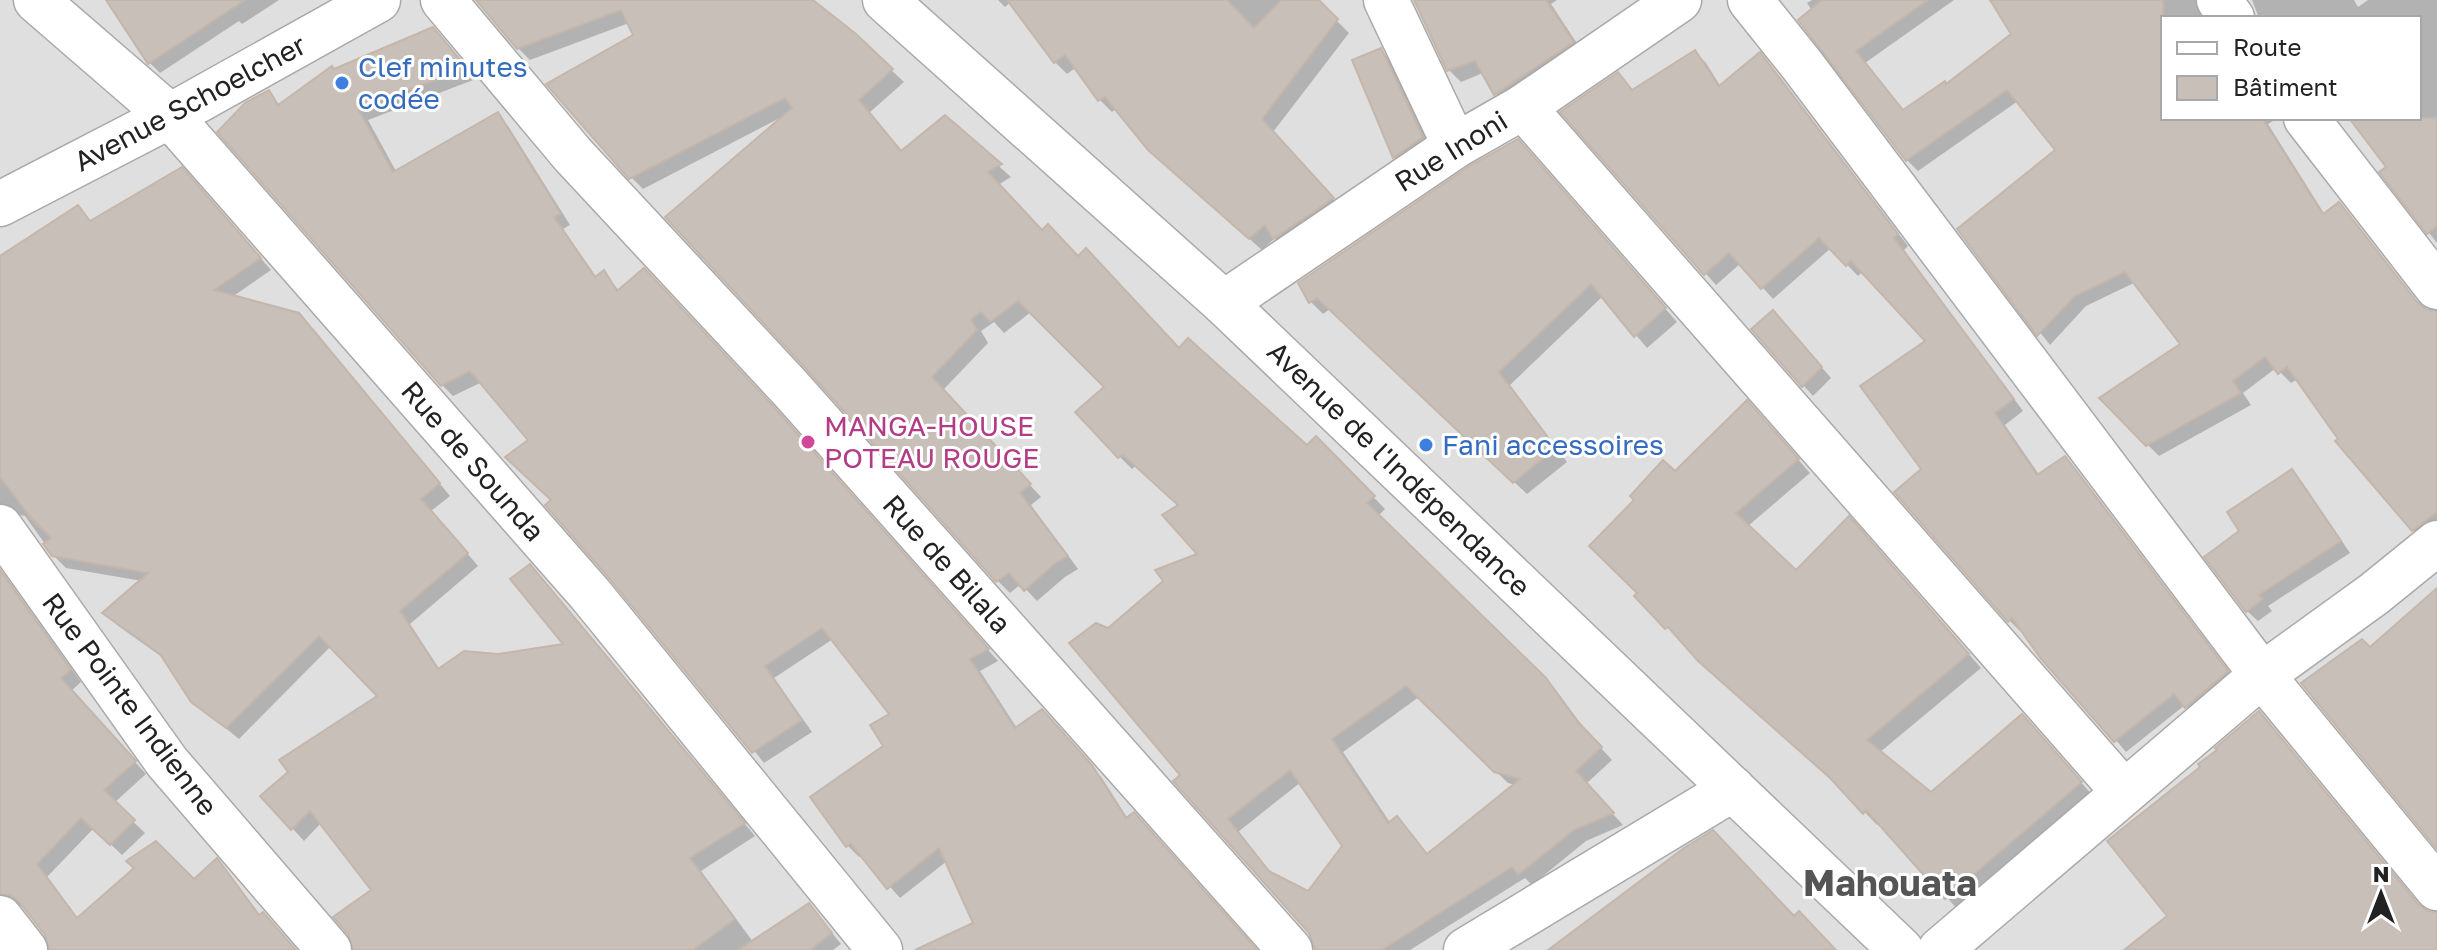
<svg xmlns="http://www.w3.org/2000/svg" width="2437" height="950" font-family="'Golos Text',sans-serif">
	<rect width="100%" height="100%" fill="#f2efe9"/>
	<path fill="#e0dfdf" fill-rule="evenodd" d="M0,0H2437V950H0ZM2163,18H2419V118H2163Z"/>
	<g fill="#0003" fill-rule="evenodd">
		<path d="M109,0H279L242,24L239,21L160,73L150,63Z"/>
		<path d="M485,0H810L855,36L904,82L869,113L902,152L945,118L1011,177L998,185L1042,232L1078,258L1179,350L1307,448L1328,450L1385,509L1378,516L1558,693L1590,736L1612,760L1586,784L1623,825L1586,841L1532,885L1525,878L1410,950H1317L1310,932L1183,775L1108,630L1201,555L1181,505L1137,465L1132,469L1120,457L1106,387L1031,312L1004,333L994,322L981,331L988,343L943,390L1041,497L1031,505L1078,569L1065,577L1037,601L1021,584L1010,593L998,581L778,119L643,189L631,177L635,35L629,23L530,60L518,48ZM1419,697L1508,783L1515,785L1428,855L1397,819L1391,824L1343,752ZM1301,782L1344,846L1308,894L1272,875L1238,832Z"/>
		<path d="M998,0H1316L1349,33L1273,132L1344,211L1287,250L1275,238L1262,250L1162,162L1117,108L1112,112L1100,100L1077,67L1067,74L1055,62L1011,2L1005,7Z"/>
		<path d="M1416,0H1557L1551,4L1584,54L1508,105L1496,93L1483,73L1461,82L1449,70Z"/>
		<path d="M1812,0H1954L1865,63L1904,112L1947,86L2013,35L1992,0H2208L2206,18H2163V118H2278L2268,124L2325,215L2339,204L2423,309L2437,313V531L2424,541L2413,530L2341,439L2298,379L2291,383L2276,368L2243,393L2251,405L2159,456L2102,399L2183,344L2136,282L2086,306L2050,345L1960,230L2058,151L2018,101L1918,171L1907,160L1807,3Z"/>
		<path d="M2252,0H2354L2358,7L2368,0H2437V243L2382,172L2388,168L2352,118H2419V18H2259Z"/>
		<path d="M444,40L476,79L368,120L397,173L497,115L508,126L570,225L563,229L597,278L604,272L620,292L783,419L998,661L980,671L1017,728L1053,723L1102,778L1128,819L1255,950H920L976,924L947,861L900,898L862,855L859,857L848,846L885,747L892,715L833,639L774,678L812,732L764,763L553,500L531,440L482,382L453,396L442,385L268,92L281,106L334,71Z"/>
		<path d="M1381,50L1390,60L1431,147L1403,166L1394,157L1391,146Z"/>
		<path d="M1695,52L1706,63L1721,87L1760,55L1908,246L1904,250L2023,411L2005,425L2040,476L2065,458L2076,469L2238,683L2197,718L2185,705L2126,752L2022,629L2020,631L2009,620L1928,342L1863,271L1858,276L1831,248L1773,299L1741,263L1716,285L1563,112L1618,75L1633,92Z"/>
		<path d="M1530,154L1677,322L1647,348L1603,296L1510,385L1567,462L1527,494L1330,309L1323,314L1311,302L1300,284Z"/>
		<path d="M193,181L271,270L232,297L310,327L450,496L431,511L478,566L410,624L440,670L498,656L566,646L541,578L755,836L701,871L759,950H355L374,891L321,823L304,841L263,796L380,696L331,646L239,739L192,701L166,660L117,625L105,614L142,581L66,568L53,555L25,516L10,513L0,517V259L78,207L92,222Z"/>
		<path d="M1783,323L1831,378L1813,396L1803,385Z"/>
		<path d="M1760,416L1810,473L1748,526L1796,573L1862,532L1981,668L1879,753L1931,795L2035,729L2093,796L1959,911L1880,822L1877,825L1838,784L1680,640L1637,596L1675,474Z"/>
		<path d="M2292,471L2302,482L2350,553L2268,606L2272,611L2258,621L2247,611L2242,531Z"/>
		<path d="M0,568L81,682L71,691L146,774L114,803L145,833L122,855L94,828L47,877L78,919L194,882L217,861L261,916L295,950H51L47,934L22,906L10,904L0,908Z"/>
		<path d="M809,905L841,944L833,950H766Z"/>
	</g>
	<g fill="#c7bfb8" stroke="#c4b6ab" stroke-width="2" fill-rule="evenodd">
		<path d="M106,0H245L148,64Z"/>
		<path d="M476,0H813L856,34L893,69L859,100L901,151L945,115L1002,164L988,172L1042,230L1048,224L1078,256L1086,248L1179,348L1188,338L1307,445L1316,436L1375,496L1367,503L1546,678L1578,722L1602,747L1576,771L1614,813L1574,830L1518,875L1512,867L1382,950H1315L1309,933L1173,781L1180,775L1069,643L1096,623L1108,628L1163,581L1155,570L1197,554L1162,515L1178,505L1123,455L1118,458L1075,412L1104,387L1018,301L990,322L981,312L971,319L977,330L932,377L1031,484L1020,493L1068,556L1053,565L1024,591L1009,573L996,582L809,372L665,217L792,108L785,98L629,179L546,84L633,35L621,10L517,49ZM1406,686L1494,772L1520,779L1427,854L1397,816L1388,823L1332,739ZM1290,770L1342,846L1308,891L1269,871L1228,819Z"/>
		<path d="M1007,0H1227L1254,28L1281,0H1319L1338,19L1262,119L1334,198L1273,239L1265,225L1249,239L1148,150L1105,97L1098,101L1065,55L1054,63Z"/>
		<path d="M1414,0H1546L1574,42L1494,95L1475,61L1447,71Z"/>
		<path d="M1822,0H1928L1856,51L1903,110L1945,81L1946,84L2011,34L1990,0H2163V118H2262L2323,214L2339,202L2417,302L2427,310L2437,311V512L2412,531L2335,441L2338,439L2287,367L2278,374L2265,357L2233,381L2241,393L2146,446L2099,398L2180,344L2125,272L2075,296L2037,336L1957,229L2055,150L2007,90L1906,161L1798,20Z"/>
		<path d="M433,27L467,68L358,109L393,172L498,112L561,214L554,217L595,277L604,270L617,291L644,268L773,406L989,649L970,659L1015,728L1042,709L1092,765L1126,818L1134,812L1257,950H915L973,923L939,848L887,889L851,844L846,847L810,797L883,746L870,725L889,714L822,628L765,666L802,720L752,753L609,578L545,505L551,500L505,457L528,440L470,371L441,386L217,132L245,103L269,90L278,105L332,66L334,69Z"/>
		<path d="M1381,48L1423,137L1393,158L1352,60Z"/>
		<path d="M1695,50L1719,86L1760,52L1898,234L1894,238L2014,399L1995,413L2037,475L2065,456L2228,671L2185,708L2174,694L2114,742L2041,659L2012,618L2008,622L1894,492L1921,469L1860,386L1925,341L1851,261L1846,266L1819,238L1761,289L1729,253L1704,275L1560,112L1618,72L1632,90Z"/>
		<path d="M2349,118H2437V226L2427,234L2379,172L2386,167Z"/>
		<path d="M1518,139L1666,308L1634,337L1591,284L1499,372L1556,448L1513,483L1317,298L1309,303L1298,283L1468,167Z"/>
		<path d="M182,167L261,258L214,290L299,313L440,483L421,499L468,553L400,611L438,669L464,651L498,654L563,644L510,579L530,564L745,823L690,858L735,919L693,950H353L348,934L333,917L371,890L310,811L291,830L260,796L288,772L279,760L377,696L319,636L226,728L191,702L160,654L102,613L148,573L52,556L43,544L51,538L31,518L0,477V256L78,205L90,221Z"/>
		<path d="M1773,310L1822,367L1802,387L1751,329Z"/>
		<path d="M1747,400L1799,459L1736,513L1796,570L1849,516L1969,654L1867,740L1931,792L2022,714L2082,782L1945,899L1866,810L1863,814L1830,778L1698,661L1668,627L1665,629L1634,596L1637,593L1589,546L1634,500L1630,496L1663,460L1675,471Z"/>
		<path d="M2292,469L2341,541L2259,595L2263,599L2246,612L2204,557L2239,531L2227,512Z"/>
		<path d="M0,570L71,670L61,678L136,761L104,790L135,820L110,845L81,818L37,864L77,918L134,868L126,861L156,841L194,879L217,858L259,915L263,912L296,950H49L45,935L20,903L10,895L0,894Z"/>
		<path d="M2437,588V849L2301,683L2362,639L2370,647Z"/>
		<path d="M2259,711L2418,904L2428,911L2437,912V950H2124L2167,916L2107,841L2200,767L2198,764L2217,750L2215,748Z"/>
		<path d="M1713,830L1794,916L1799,911L1836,950H1548L1684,848Z"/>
		<path d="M809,903L832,933L810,950H738Z"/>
	</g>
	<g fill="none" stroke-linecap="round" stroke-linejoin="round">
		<g stroke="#a9a9a9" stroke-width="47">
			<g id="minor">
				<path d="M36,0L170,116L590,594L880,950"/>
				<path d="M443,0L573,155L791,389L1290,950"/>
				<path d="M1386,0L1455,146"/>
				<path d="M1750,0L1802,65L2262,675L2437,888"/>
				<path d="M2219,0L2232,18"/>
				<path d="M1523,107L2124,792"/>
				<path d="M2306,118L2437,287"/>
				<path d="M0,204L170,116L378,0"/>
				<path d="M1224,303L1455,146L1523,107L1679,0"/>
				<path d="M0,527L167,762L329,950"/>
				<path d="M0,918L25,950"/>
				<path d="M1466,950L1733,789"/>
				<path d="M1940,950L2262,675L2374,594L2437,543"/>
			</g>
		</g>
		<g stroke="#a9a9a9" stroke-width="47">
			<path id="tertiary" d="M885,0L1224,303L1901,950"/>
		</g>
		<use href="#minor" stroke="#fff" stroke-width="44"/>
		<use href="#tertiary" stroke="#fff" stroke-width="44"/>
	</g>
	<g fill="#3f7fe0" stroke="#fff" stroke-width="3">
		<circle cx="342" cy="83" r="8"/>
		<circle cx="1426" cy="445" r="8"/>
	</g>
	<circle fill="#d1479c" stroke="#fff" stroke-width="3" cx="808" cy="442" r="8"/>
	<g text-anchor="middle" stroke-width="6" stroke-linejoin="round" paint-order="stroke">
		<g font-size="28" fill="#366cbe" stroke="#fff" text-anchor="start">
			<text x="358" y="77">Clef minutes<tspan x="358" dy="32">codée</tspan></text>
			<text x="1442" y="455">Fani accessoires</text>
		</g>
		<g font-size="28" fill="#222" stroke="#fff">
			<text transform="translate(190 103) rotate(-28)" y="10">Avenue Schoelcher</text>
			<text transform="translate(1451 151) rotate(-32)" y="10">Rue Inoni</text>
			<text transform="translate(473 461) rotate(49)" y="10">Rue de Sounda</text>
			<text transform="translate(1399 469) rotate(44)" y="10">Avenue de l'Indépendance</text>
			<text transform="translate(947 564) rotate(48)" y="10">Rue de Bilala</text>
			<text transform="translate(130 704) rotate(53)" y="10">Rue Pointe Indienne</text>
		</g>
		<g font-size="28" fill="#b23c85" stroke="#fff" text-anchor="start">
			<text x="824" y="436">MANGA-HOUSE<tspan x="824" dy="32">POTEAU ROUGE</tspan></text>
		</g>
		<g font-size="36" font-weight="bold" fill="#555" stroke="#fff">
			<text x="1890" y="896">Mahouata</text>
		</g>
	</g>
	<rect x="2161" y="16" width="260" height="104" fill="#ffffff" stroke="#a7a7a7" stroke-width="2"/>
	<rect x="2177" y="42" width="40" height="12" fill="#ffffff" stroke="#a7a7a7" stroke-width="2"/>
	<text x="2233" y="56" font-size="24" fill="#222222">Route</text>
	<rect x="2177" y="76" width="40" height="24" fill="#c7bfb8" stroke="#a7a7a7" stroke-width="2"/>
	<text x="2233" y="96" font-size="24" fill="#222222">Bâtiment</text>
	<g transform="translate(2381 894)" stroke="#ffffff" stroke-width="6" paint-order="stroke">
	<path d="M0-6L14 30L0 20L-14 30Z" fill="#222222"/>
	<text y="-12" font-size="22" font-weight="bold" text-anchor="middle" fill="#222222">N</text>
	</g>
</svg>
